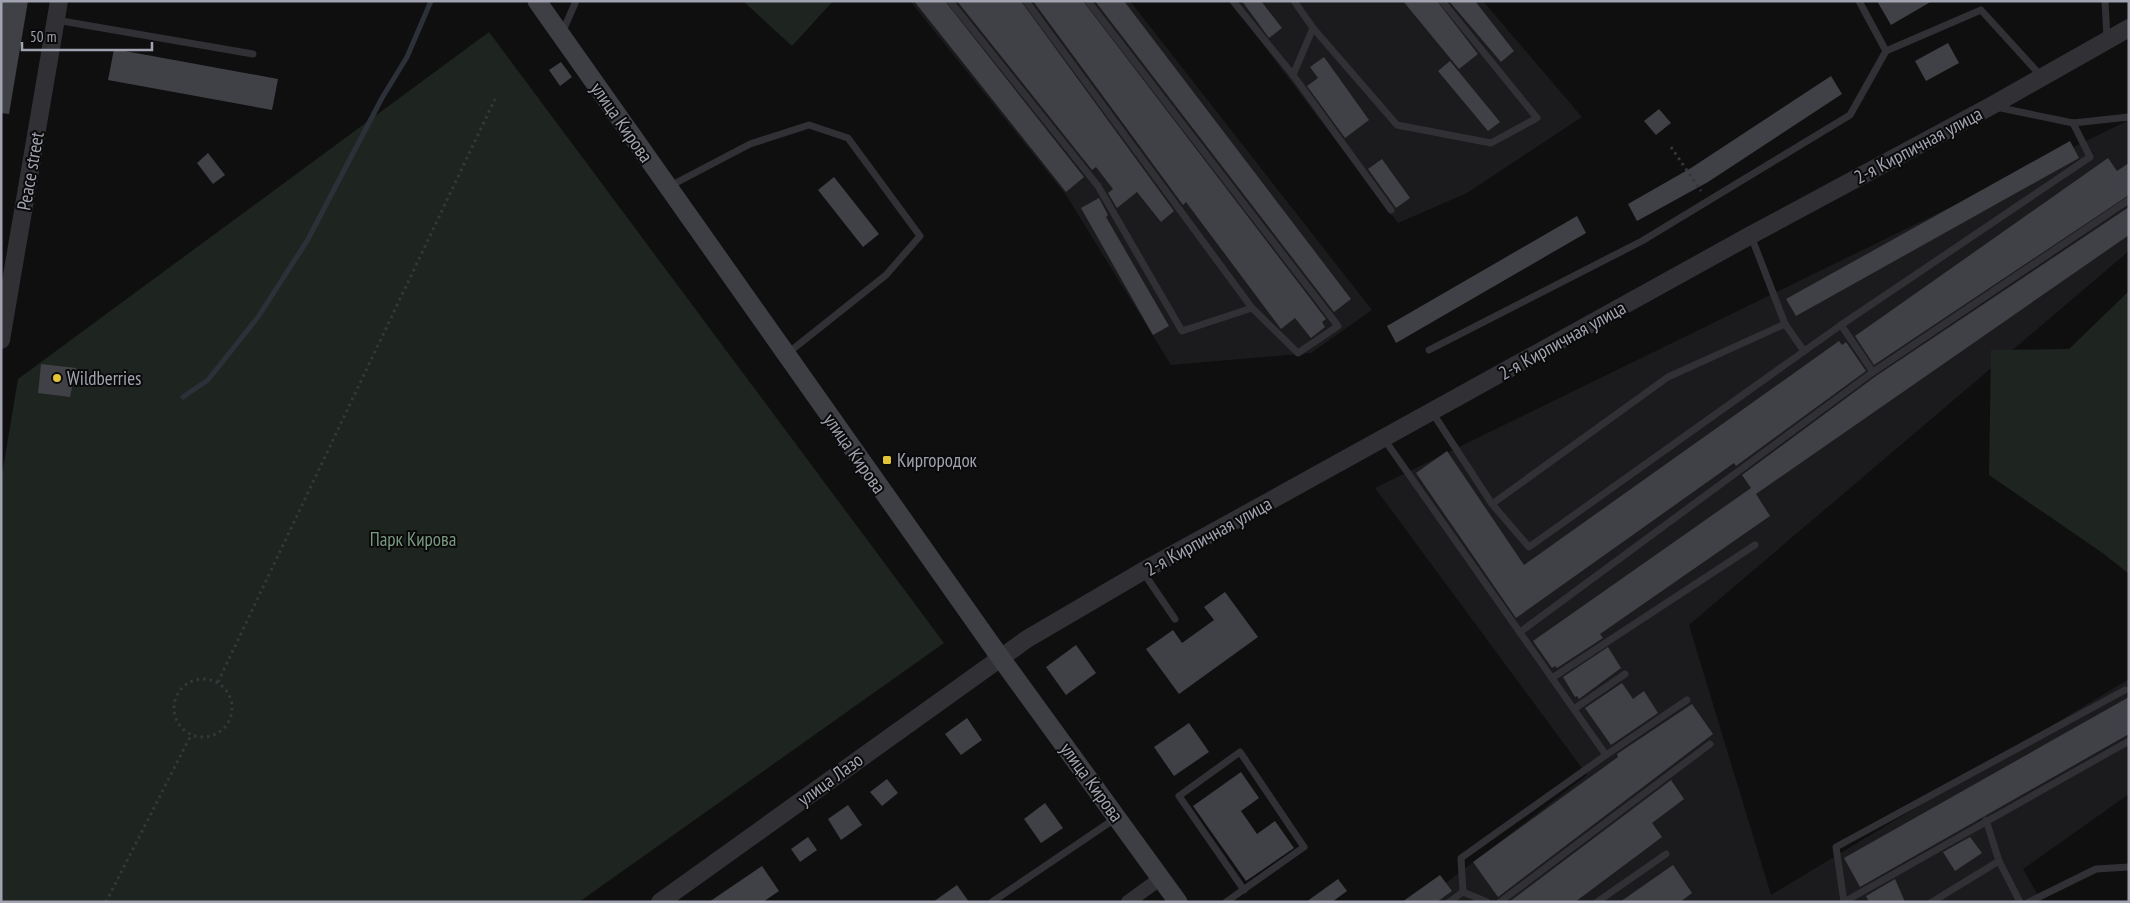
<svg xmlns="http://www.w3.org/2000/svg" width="2130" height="903" font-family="'PT Sans Narrow',sans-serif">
	<rect width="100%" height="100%" fill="#0f0f10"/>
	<g fill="#1b1b1d">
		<path d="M910,1H1130L1372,310L1311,353L1171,365L1066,195Z"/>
		<path d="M1230,1H1483L1582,117L1467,193L1398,223Z"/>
		<path d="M2129,120V251L1689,625L1771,895L2129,679V794L2023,869L2042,902H1421L1587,775L1375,488Z"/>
	</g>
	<g fill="#1e241f">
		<path d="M743,1H833L792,46Z"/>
		<path d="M489,32L944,643L579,902H1V481L18,379Z"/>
		<path d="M2129,291V574L2104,554L1989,475L1991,350L2069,349Z"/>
	</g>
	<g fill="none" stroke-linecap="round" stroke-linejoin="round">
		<path stroke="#2c3139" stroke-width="5" d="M183,397L208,380L258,317L307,241L382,98L407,57L431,1"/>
	</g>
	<g fill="#404146">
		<path d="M1,1H28L9,114L1,113Z"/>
		<path d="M914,1H945L1084,177L1066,192Z"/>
		<path d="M957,1H1021L1174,211L1161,222L1137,192L1117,208L1108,193L1113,189L1096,167L1092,170Z"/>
		<path d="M1033,1H1083L1326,319L1322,322L1325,327L1311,338L1295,318L1281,329L1186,202L1183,205Z"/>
		<path d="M1095,1H1124L1351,299L1334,312Z"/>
		<path d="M1242,1H1261L1282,28L1269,38Z"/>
		<path d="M1403,1H1437L1478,54L1459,69Z"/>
		<path d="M1449,1H1475L1514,51L1501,62Z"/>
		<path d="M1877,1H1932L1891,25Z"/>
		<path d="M1948,43L1959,63L1926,81L1915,61Z"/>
		<path d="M114,49L278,79L272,110L108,80Z"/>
		<path d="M1324,57L1369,120L1345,138L1307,86L1318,78L1310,67Z"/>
		<path d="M1450,61L1500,122L1488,131L1438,71Z"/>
		<path d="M561,62L572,77L560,86L549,70Z"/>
		<path d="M1831,76L1842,94L1708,182L1637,221L1628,204L1691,168Z"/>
		<path d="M1659,109L1671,123L1656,135L1644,121Z"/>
		<path d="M2070,141L2079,158L1796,316L1786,299Z"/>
		<path d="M208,153L225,175L213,184L197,163Z"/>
		<path d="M2108,158L2117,171L2129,163V195L1874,365L1855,336Z"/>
		<path d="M1382,159L1410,198L1396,208L1368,169Z"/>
		<path d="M834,177L879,234L863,247L818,190Z"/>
		<path d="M1099,198L1108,215L1106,217L1169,326L1153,335L1081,208Z"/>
		<path d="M2129,207V235L1756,494L1770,516L1600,634L1603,638L1557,668L1555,666L1552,668L1533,641L1751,488L1742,475L1876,376Z"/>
		<path d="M1577,216L1586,233L1396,343L1387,326Z"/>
		<path d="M1839,341L1842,345L1846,342L1866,371L1736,466L1734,463L1516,618L1416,473L1447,451L1524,565Z"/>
		<path d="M41,364L76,368L70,397L38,393Z"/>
		<path d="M1225,592L1258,637L1179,694L1146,649L1173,630L1182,643L1214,620L1204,607Z"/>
		<path d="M1076,645L1096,673L1066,695L1046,667Z"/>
		<path d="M1608,647L1621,668L1579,699L1577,696L1575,697L1563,677Z"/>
		<path d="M1622,683L1633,699L1644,691L1658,713L1611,745L1585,708Z"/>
		<path d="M2129,697V734L1860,887L1844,858Z"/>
		<path d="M1692,704L1713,734L1498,897L1473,862L1618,757L1617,754Z"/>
		<path d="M967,718L982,740L961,755L945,734Z"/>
		<path d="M1189,723L1209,752L1174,776L1154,747Z"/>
		<path d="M1241,772L1259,798L1241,811L1257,834L1275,821L1294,848L1246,881L1193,806Z"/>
		<path d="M887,779L898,793L882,806L870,792Z"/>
		<path d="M1671,780L1684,799L1652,823L1662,837L1575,902H1509Z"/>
		<path d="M1045,803L1063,828L1041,843L1024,819Z"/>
		<path d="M848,805L862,825L841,840L828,819Z"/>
		<path d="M808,837L817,850L800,862L791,849Z"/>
		<path d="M1970,837L1982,853L1955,871L1943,852Z"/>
		<path d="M1673,865L1692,893L1680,902H1620Z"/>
		<path d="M762,866L779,891L763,902H709Z"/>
		<path d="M1440,875L1452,891L1437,902H1402Z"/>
		<path d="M1338,879L1347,891L1332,902H1306Z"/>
		<path d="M1895,879L1905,902H1869L1866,896Z"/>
		<path d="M957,885L969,902H933Z"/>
	</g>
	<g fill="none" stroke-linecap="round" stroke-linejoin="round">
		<g stroke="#36373c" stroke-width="3" stroke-dasharray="2.5 4" stroke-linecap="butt">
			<path d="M1671,147L1701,191"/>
			<circle cx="203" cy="708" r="29"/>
			<path d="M218,682L495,99"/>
			<path d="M106,902L191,735"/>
		</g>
		<g stroke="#303035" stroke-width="7">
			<path d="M950,1L1098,186L1182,331L1252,308"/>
			<path d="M1026,1L1252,308L1298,353L1338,326L1088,1"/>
			<path d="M1233,1L1293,75L1391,210"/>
			<path d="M1294,1L1313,28L1397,125L1491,143L1537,118L1442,1"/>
			<path d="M1859,1L1886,51"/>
			<path d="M2105,1L2107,38"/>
			<path d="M56,20L253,54"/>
			<path d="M562,33L576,1"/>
			<path d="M1293,75L1313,28"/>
			<path d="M1996,107L2073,123L2129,117"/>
			<path d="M670,186L750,144L809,125L848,138L920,236L886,275L788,353"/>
			<path d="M1751,236L1785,324L1804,351"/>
			<path d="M1841,325L1873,372"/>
			<path d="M1429,350L1642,241L1850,115L1886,51L1981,10L2042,77"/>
			<path d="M1432,412L1492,504L1529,547L1841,325L2090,157L2073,123"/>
			<path d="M1384,439L1606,755"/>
			<path d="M1492,504L1668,377L1785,324"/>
			<path d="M1143,572L1175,619"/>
			<path d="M1520,632L1873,372L2129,200"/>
			<path d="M1552,678L1755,545"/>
			<path d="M1574,709L1625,674"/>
			<path d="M1986,820L1999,861L2020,902"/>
			<path d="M1463,892L1461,858L1606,755L1687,700"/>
			<path d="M992,902L1116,818"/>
			<path d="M1226,902L1304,847L1240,752L1179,796L1244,890"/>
			<path d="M1449,902L1463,892L1487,902"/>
			<path d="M1500,902L1710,744"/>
			<path d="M1597,902L1666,854"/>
			<path d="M1844,902L1836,847L2125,690"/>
			<path d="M1844,902L2129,741"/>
			<path d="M1932,902L1999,861"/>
			<path d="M2029,902L2096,869L2129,867"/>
		</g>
		<path stroke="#303035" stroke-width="14" d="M1128,902L1161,878"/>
		<g stroke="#303035" stroke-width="18">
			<path d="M1,340L59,1"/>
			<path d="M660,902L1027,639L1143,571L1751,235L1991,106L2129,28"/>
		</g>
		<path stroke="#3e3f45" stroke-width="19" d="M537,1L1000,657L1178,902"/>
	</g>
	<g fill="#e3c434" stroke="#0a0a0b" stroke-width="2">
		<circle cx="57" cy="378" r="5"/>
		<rect x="882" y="455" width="10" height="10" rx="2.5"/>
	</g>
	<g text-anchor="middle" stroke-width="4" stroke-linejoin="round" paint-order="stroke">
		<g font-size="19" fill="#a1a3b0" stroke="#0a0a0b">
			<text transform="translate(622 122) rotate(55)" y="7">улица Кирова</text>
			<text transform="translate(1918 145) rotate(-28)" y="7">2-я Кирпичная улица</text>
			<text transform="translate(30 171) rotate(-80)" y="7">Peace street</text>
			<text transform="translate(1562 340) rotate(-29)" y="7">2-я Кирпичная улица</text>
			<text transform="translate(855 453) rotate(55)" y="7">улица Кирова</text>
			<text transform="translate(1208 536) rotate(-29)" y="7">2-я Кирпичная улица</text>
			<text transform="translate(830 779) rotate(-36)" y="7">улица Лазо</text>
			<text transform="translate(1092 782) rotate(54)" y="7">улица Кирова</text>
		</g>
		<g font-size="19" fill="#a1a3b0" stroke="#0a0a0b" text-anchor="start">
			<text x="67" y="385">Wildberries</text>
			<text x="897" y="467">Киргородок</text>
		</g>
		<g font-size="19" fill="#799a80" stroke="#0a0a0b">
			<text x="413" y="546">Парк Кирова</text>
		</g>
	</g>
	<rect width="2130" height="903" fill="none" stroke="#a1a3b0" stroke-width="5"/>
	<path d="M22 42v8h130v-8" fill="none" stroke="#a1a3b0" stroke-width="2.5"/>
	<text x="30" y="42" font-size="15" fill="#a1a3b0" stroke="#0a0a0b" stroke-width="4" paint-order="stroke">50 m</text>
</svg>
